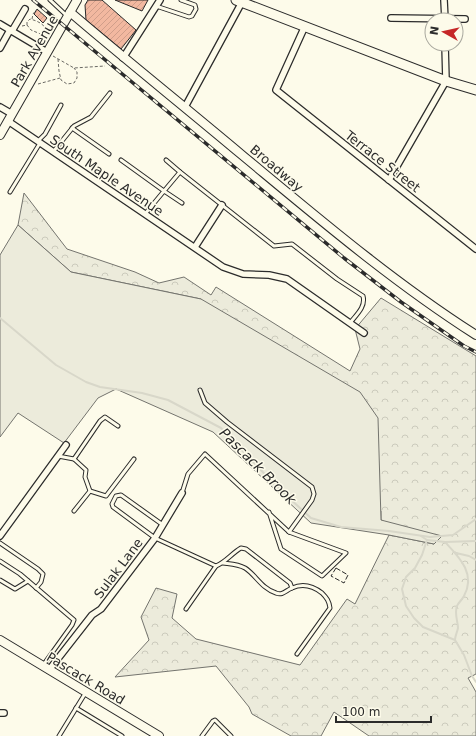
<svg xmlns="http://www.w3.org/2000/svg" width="476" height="736" font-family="'DejaVu Sans',sans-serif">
	<defs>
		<pattern id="forest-crowns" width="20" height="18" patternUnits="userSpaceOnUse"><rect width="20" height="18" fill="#ecebdb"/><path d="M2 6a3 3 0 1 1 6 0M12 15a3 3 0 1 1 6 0" fill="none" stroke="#cbcabc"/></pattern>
		<pattern id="building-hatch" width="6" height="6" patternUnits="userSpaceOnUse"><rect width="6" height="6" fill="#f2b8a0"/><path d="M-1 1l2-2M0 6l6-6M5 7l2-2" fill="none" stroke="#d09e8a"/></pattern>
	</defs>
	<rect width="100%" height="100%" fill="#fdfbea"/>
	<path fill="url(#forest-crowns)" stroke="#74746e" d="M24,193L67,249L135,272L159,283L184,277L211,295L216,287L350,371L360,349L355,329L381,298L476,356V674L468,678L476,692V736H369L334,712L321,736H291L252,714L249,707L216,666L115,677L149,640L141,617L156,588L177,594L172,618L196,639L300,665L347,599L355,604L389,535L434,544L381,520V511L201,299L71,272L18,225Z"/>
	<path fill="#ecebdb" stroke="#74746e" d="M18,225L71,272L201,299L360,392L378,418L381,520L442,536L434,544L389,535L311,523L213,432L116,389L98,398L64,443L18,413L0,437V255Z"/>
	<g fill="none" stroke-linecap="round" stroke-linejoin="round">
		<g stroke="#d8d7c9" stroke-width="2">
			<path d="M0,318L56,365L86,382L100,387L142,393L168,400L221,428L277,487L311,518L341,527L389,531L430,537L453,535L476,519"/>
			<path d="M421,536L427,540L422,555L415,568L406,577L402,589L406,606L414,618L423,627L455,640L464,655L472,676L476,682"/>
			<path d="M427,540L445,542L476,541"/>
			<path d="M445,542C460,558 476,574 464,596C462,600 458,603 457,606C454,613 458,622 458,628C457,633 455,636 455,640"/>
			<path d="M456,553L469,556L476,560"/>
		</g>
	</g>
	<g fill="url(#building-hatch)" stroke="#2b2b2b">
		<path d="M88,0H102L136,30L121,49L86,20L85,5Z"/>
		<path d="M115,0H148L142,11Z"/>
		<path d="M37,9L47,18L43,23L34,14Z"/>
	</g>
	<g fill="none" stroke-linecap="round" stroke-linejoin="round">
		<g stroke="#2b2b2b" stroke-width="5">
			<g id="lane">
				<path d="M50,0L66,15"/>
				<path d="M156,6L189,17L192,16L196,9L195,5L181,0"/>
				<path d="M72,128L109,154"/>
				<path d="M38,141L45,134L61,105"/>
				<path d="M53,152L74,126L91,117L110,93"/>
				<path d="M121,160L164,191L180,172L166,160"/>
				<path d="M180,172L274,246L292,244L337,279L363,296C366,307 356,315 350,323"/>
				<path d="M10,192L40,143"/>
				<path d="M145,214L164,191L182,203"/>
				<path d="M200,390L205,403L227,422L312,487L314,494L312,500L289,532"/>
				<path d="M58,456L74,459L100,421L105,417L118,426"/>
				<path d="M74,459L86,470L85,477L90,491L74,511"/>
				<path d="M90,491L106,496L134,459"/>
				<path d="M182,493L188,474L205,454L289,532L346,553L322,576L281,549L269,512"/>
				<path d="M163,525L121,495L116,496L112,504L113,507L155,538L216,566C226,562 232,553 241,548L246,549L290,583L292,588"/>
				<path d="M0,543L38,569L43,574L41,582L36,588"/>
				<path d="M0,561L20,574L74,620L72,625L44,664"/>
				<path d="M223,563C231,564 238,564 245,568C255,574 262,589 276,593C283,596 286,590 292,588C303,583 313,586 322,593C327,598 329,601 330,608L297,654"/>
				<path d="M0,580L15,589L28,581"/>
				<path d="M186,609L216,566"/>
				<path d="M76,708L122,736"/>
				<path d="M59,736L86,692"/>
				<path d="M202,736L213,721L215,720L231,736"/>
			</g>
		</g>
		<g stroke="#2b2b2b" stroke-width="8">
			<g id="street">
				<path d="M444,0L445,20"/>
				<path d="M391,18L465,19"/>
				<path d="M0,24L47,52"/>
				<path d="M305,26L276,90L476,249"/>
				<path d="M12,31L25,9"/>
				<path d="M0,48L10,30"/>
				<path d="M123,58L160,0"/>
				<path d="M0,107L12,114"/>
				<path d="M185,107L242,2"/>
				<path d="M8,121L223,267L243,274L269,275L287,279L364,333"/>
				<path d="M389,180L446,81L445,44"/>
				<path d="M195,247L222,205"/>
				<path d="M0,536L66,445"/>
				<path d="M49,670L92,615L101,609L155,538L182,493"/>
				<path d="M0,713H4"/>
			</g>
		</g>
		<g stroke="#2b2b2b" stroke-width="10">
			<g id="secondary">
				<path d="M70,12C126,60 185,107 242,155C318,218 393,282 476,335"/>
				<path d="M0,135L77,0"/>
				<path d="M0,640L159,736"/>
			</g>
		</g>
		<g stroke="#2b2b2b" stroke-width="11">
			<path id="primary" d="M236,0L446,81L476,90"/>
		</g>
		<g stroke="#6a6964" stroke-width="1" stroke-dasharray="3 2" stroke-linecap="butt">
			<path d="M32,19L33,14L37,9"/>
			<path d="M27,25V22L30,19C38,21 44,24 48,32L43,35"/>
			<path d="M22,26L27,25L31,30L43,35L42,42"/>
			<path d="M53,56L74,68L105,66"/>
			<path d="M58,59L59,71L61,80L67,84L74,83L77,78V72L74,68"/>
			<path d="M38,84L60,78"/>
		</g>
		<use href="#lane" stroke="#fdfbea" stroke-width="3"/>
		<use href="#street" stroke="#fdfbea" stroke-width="5.5"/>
		<use href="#secondary" stroke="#fdfbea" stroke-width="8"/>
		<use href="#primary" stroke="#fdfbea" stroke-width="9"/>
		<g stroke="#2b2b2b" stroke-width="3.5">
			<path id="rail" d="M33,0L344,258L401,302L464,346L476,352"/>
		</g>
		<use href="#rail" stroke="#fdfbea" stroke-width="2" stroke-dasharray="6" stroke-linecap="butt"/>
		<path stroke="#2b2b2b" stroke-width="1" stroke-dasharray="5 2" stroke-linecap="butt" d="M336,568L348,575L344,583L331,576Z"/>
	</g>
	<g text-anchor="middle" stroke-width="3" stroke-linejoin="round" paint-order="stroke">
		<g font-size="13" fill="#2b2b2b" stroke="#fdfbea">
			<text transform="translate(34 51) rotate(-60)" y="5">Park Avenue</text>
			<text transform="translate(383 161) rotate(38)" y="5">Terrace Street</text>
			<text transform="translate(277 168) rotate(40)" y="5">Broadway</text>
			<text transform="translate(107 175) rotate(34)" y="5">South Maple Avenue</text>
			<text transform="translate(118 568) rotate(-53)" y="5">Sulak Lane</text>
			<text transform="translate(86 678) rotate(31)" y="5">Pascack Road</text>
		</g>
		<g font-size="14" font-style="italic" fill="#2b2b2b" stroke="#fdfbea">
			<text transform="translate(258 466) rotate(45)" y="5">Pascack Brook</text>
		</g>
	</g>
	<g transform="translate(444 32) rotate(278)"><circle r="19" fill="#fdfbea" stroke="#a9a89e"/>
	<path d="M0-3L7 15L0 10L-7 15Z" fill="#c62828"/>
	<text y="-6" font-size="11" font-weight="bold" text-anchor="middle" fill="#2b2b2b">N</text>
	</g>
	<path d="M336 716v6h95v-6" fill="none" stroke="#2b2b2b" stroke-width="2"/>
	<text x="342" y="716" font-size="12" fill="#2b2b2b" stroke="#fdfbea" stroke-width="3" paint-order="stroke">100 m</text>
</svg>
